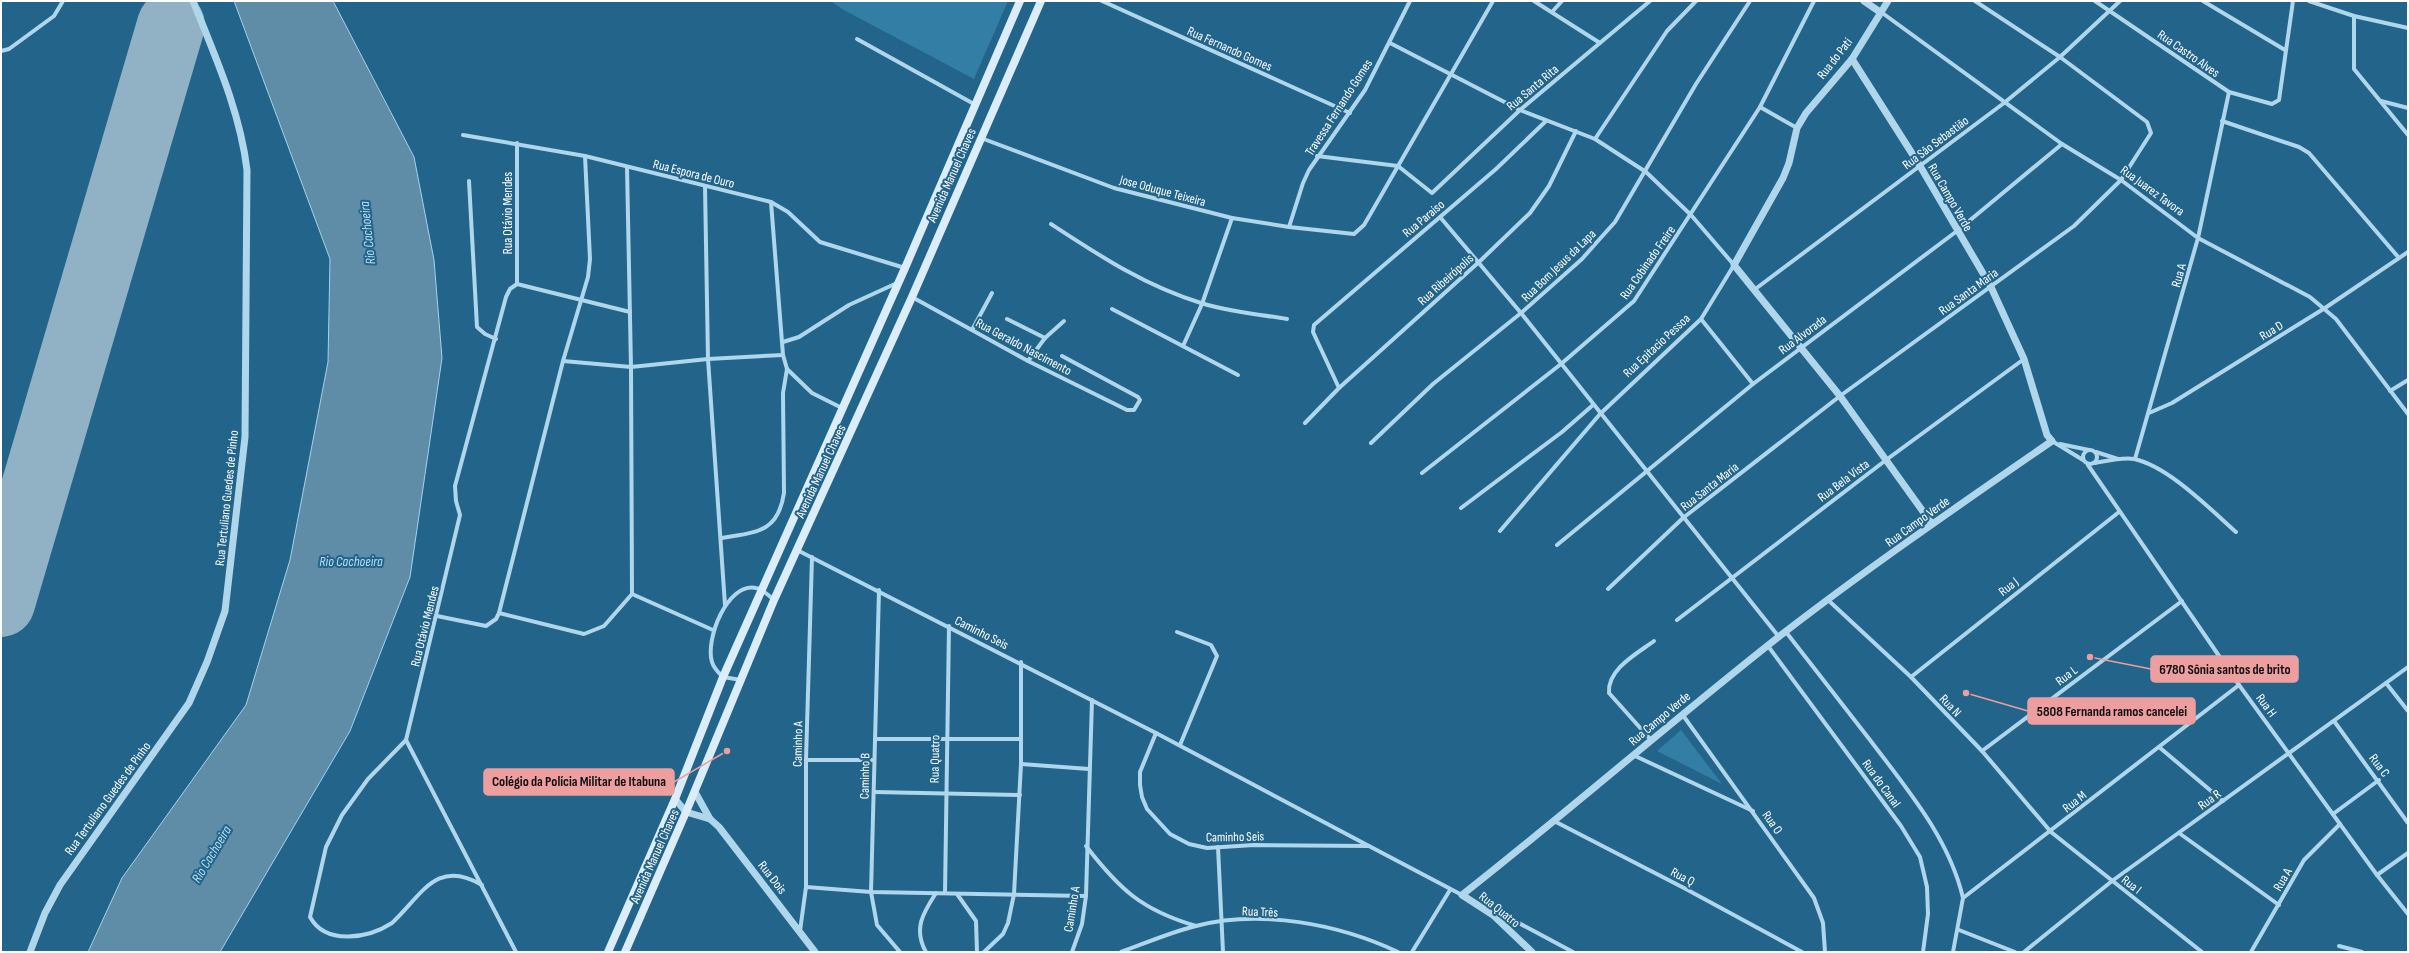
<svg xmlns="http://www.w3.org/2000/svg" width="2409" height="953" font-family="'Sofia Sans Condensed',sans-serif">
	<rect width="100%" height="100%" fill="#22648a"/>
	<g fill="#337ea5">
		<path d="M831,1H1008L974,79L842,9Z"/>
		<path d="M1681,730L1722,784L1657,751Z"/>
	</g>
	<path fill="#5f8ca6" stroke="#a3d3ec" d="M234,1H333L414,157L434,260L442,358L410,577L350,731L220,952H88L122,878L246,705L290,560L328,362L330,259Z"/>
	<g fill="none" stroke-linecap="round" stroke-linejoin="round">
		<path stroke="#90b2c4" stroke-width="68" d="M1,603L171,25"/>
		<g stroke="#afd6eb" stroke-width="4">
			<path d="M1102,1L1350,113"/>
			<path d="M1534,1L1600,43"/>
			<path d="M2095,1L2229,92L2272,104L2279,100L2293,1"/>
			<path d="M2203,1L2285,50"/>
			<path d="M2309,1L2354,16L2408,28"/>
			<path d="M1552,12L1562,1"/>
			<path d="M1881,12L2062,144L2121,180L2198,238L2310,297L2336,319L2408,414"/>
			<path d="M2354,16V69L2408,135"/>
			<path d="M857,39L974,104"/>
			<path d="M1390,43L1520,110L1595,139L1646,172L1691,215L1734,265L1701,319L1600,414L1500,531"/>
			<path d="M1,51L9,49L54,16L63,1"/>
			<path d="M2381,101L2408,108"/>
			<path d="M1760,107L1797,128"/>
			<path d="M2222,121L2299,147L2309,153L2399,258"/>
			<path d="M463,135L585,156L771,202L788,212L820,242L905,268"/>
			<path d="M981,138L1114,188L1232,218L1289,227L1354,234L1364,225L1371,213L1493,1"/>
			<path d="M1595,139L1667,31L1696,1"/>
			<path d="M1317,156L1398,166L1432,193L1520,110L1650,1"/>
			<path d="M469,181L477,327L485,334L496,339"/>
			<path d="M705,186L708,359L725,605"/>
			<path d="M1440,217L1521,313L1779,637"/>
			<path d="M1051,224C1100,256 1145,286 1201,303C1228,312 1259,314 1287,319"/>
			<path d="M1289,227L1303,183L1309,170L1365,90L1410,1"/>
			<path d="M517,284V143"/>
			<path d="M517,284L630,312"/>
			<path d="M1754,290L2004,103L2060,57L2120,1"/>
			<path d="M912,297L1028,361L1127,410H1134L1140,400L1138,397L1062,356"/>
			<path d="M1112,309L1238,375"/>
			<path d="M1007,319L1045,338"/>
			<path d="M1701,319L1753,384"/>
			<path d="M972,330L992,293"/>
			<path d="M783,342L799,337L849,305L897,283"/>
			<path d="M1183,346L1202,304L1232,218"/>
			<path d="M563,361L631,367L708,359L783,355"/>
			<path d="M1028,361L1045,338L1064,321"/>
			<path d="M787,369L812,393L842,408"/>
			<path d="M1339,388L1313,332L1314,325L1496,169L1546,121"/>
			<path d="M2390,391L2408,380"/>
			<path d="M2149,413L2172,403L2325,308L2408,252"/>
			<path d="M1305,423L1339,388L1479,262L1530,213L1549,186L1576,131"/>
			<path d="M2052,441L2083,460"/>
			<path d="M1371,443L1433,384L1521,313L1582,259L1597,242L1615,222L1696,84L1750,1"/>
			<path d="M2060,444L2089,450"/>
			<circle cx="2090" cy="457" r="7"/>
			<path d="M2096,452L2118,459"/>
			<path d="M2135,459L2198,238L2229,92"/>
			<path d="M2095,463C2107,461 2122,457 2134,459C2168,466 2210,509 2236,532"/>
			<path d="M2088,465L2239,685L2377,875L2408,914"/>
			<path d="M1422,473L1561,364L1634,301L1760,107L1814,1"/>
			<path d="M1461,508L1562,432L1593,405"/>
			<path d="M722,538C756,532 778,533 784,493L783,393L787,369L783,355L771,202"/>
			<path d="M1557,545L1753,384L1957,231L2062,144"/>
			<path d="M797,550L1156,733L1369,846"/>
			<path d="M1608,589L1683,518L1840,396L2074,226L2121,180L2151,133L2147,122L2060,57L1975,1"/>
			<path d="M879,590L871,892L877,925L900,952"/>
			<path d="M632,594L713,630"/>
			<path d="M1828,600L1911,677L1982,751L2051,832L2202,952"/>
			<path d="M499,613L563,361L588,277L590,259L585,156"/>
			<path d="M437,616L486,626L496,619L499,613L584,634L604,626L632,594L631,367L627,167"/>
			<path d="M1677,620L1886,460L2024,359"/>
			<path d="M1177,632L1211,645L1217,656L1180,745"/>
			<path d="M1786,632C1814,668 1842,704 1870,740C1907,789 1949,838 1963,898"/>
			<path d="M1768,646L1901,826L1920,857L1927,887L1928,914L1923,952"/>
			<path d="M1911,677L2119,512"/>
			<path d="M741,680L723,677C718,672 714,669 712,662C705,640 727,582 756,588C763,589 769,596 774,600"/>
			<path d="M2386,683L2408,711"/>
			<path d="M1682,714L1814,898L1823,923L1825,952"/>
			<path d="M2334,721L2408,823"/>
			<path d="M1156,733L1140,772V785L1142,797L1147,809L1170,834L1189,844L1207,848L1254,845L1369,846L1462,895"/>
			<path d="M875,739H1021"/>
			<path d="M406,740L460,515L456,501L455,486L506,297L510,289L517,284"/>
			<path d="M406,740L368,779L342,815L326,847L310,917C326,946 369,938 392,923C422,895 436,858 482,885"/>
			<path d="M406,740L516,952"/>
			<path d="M1651,740L1609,693C1607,669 1638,653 1654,641"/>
			<path d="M2159,747L2223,801"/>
			<path d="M1982,751L2182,601"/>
			<path d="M1633,755L1753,811"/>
			<path d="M806,760H874"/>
			<path d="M1021,764L1089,769"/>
			<path d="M874,792L1020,795"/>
			<path d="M2333,814L2379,780"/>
			<path d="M1554,821L1684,888L1802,952"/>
			<path d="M2179,833L2279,905"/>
			<path d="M1086,846C1120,890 1142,910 1196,926"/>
			<path d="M1218,847L1223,952"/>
			<path d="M2377,875L2408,853"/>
			<path d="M806,887L871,892L1086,896"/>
			<path d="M945,893L949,626"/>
			<path d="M957,894L976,921L977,952"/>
			<path d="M1496,916L1515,921L1573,952"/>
			<path d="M1959,930L2015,952"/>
			<path d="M800,931L806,887V760L812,557"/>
			<path d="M2339,946L2362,952"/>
			<path d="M926,952C913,929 923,913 936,893"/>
			<path d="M984,952L1003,934L1008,923L1014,894L1021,764V662"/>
			<path d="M1072,952L1082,924L1086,896L1092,700"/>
			<path d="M1121,952C1146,943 1171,932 1196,926C1260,909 1339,924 1398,952"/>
			<path d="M1412,952L1450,890"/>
			<path d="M1953,952L1963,898L2239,685"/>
			<path d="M2024,952L2112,881L2408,667"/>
			<path d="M2251,952L2304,860L2340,824"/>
		</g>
		<g stroke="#afd6eb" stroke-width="7">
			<path d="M1864,1L1880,12"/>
			<path d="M1888,1L1852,59L1806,113L1797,128L1789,163L1783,178L1734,265L1840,396L1932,524"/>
			<path d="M695,792L710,819L719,827L815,952"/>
			<path d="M675,799L686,812L710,819"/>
			<path d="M30,952L45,913L60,885L189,703L207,662L225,611L245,437L247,170C240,111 215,56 193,1"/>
			<path d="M1532,952L1493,915L1462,895C1570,810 1673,720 1781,635C1869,567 1961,504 2052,441L2047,435L2024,359L1991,287L1920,166L1852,59"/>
		</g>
		<g stroke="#daedf8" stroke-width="8">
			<path d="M608,952L675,799L723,677L905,268L1020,1"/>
			<path d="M625,952L686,812L774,600L912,297L1041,1"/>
		</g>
	</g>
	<g text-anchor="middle" stroke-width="4" stroke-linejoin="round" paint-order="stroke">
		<g font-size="13" fill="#fff" stroke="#22648a">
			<text transform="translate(1230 48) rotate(24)" y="5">Rua Fernando Gomes</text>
			<text transform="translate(2189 53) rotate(35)" y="5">Rua Castro Alves</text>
			<text transform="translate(1834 58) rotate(-52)" y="5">Rua do Pati</text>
			<text transform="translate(1532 87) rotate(-40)" y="5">Rua Santa Rita</text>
			<text transform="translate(1338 107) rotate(-57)" y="5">Travessa Fernando Gomes</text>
			<text transform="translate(1935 142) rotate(-37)" y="5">Rua São Sebastião</text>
			<text transform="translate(694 173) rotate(14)" y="5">Rua Espora de Ouro</text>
			<text transform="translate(951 175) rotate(-66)" y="5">Avenida Manuel Chaves</text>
			<text transform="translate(1163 190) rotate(15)" y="5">Jose Oduque Teixeira</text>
			<text transform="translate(2153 190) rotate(36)" y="5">Rua Juarez Tavora</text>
			<text transform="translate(1951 197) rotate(60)" y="5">Rua Campo Verde</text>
			<text transform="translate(507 213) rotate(-90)" y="5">Rua Otávio Mendes</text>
			<text transform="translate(1423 218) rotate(-40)" y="5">Rua Paraiso</text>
			<text transform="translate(1647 262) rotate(-55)" y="5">Rua Cobinado Freire</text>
			<text transform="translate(1558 265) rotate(-44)" y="5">Rua Bom Jesus da Lapa</text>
			<text transform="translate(2178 275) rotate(-74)" y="5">Rua A</text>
			<text transform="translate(1445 279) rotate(-42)" y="5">Rua Ribeirópolis</text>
			<text transform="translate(1968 291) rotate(-36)" y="5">Rua Santa Maria</text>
			<text transform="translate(2271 330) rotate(-32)" y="5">Rua D</text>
			<text transform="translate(1802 334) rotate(-37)" y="5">Rua Alvorada</text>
			<text transform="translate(1656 345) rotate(-43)" y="5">Rua Epitacio Pessoa</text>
			<text transform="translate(1024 346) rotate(28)" y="5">Rua Geraldo Nascimento</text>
			<text transform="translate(820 471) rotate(-65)" y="5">Avenida Manuel Chaves</text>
			<text transform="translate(1843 480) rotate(-37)" y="5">Rua Bela Vista</text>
			<text transform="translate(1709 486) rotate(-38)" y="5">Rua Santa Maria</text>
			<text transform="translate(226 498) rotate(-84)" y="5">Rua Tertuliano Guedes de Pinho</text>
			<text transform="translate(1917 521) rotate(-36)" y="5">Rua Campo Verde</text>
			<text transform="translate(2008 586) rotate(-38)" y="5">Rua J</text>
			<text transform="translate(424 626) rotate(-76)" y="5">Rua Otávio Mendes</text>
			<text transform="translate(982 632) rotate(27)" y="5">Caminho Seis</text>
			<text transform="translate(2066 675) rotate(-37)" y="5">Rua L</text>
			<text transform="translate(1951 705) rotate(46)" y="5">Rua N</text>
			<text transform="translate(2267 705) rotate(53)" y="5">Rua H</text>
			<text transform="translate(1659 718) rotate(-40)" y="5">Rua Campo Verde</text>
			<text transform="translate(797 744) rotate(-89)" y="5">Caminho A</text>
			<text transform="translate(934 759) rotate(-89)" y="5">Rua Quatro</text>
			<text transform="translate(2380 765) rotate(53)" y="5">Rua C</text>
			<text transform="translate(864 776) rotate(-89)" y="5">Caminho B</text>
			<text transform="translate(1882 783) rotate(54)" y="5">Rua do Canal</text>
			<text transform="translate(107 798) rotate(-54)" y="5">Rua Tertuliano Guedes de Pinho</text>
			<text transform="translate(2209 799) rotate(-36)" y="5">Rua R</text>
			<text transform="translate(2074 801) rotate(-38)" y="5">Rua M</text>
			<text transform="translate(1773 822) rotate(55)" y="5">Rua O</text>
			<text transform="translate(1235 836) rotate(-1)" y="5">Caminho Seis</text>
			<text transform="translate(654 856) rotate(-66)" y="5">Avenida Manuel Chaves</text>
			<text transform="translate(1683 876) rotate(27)" y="5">Rua Q</text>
			<text transform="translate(773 877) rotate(52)" y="5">Rua Dois</text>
			<text transform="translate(2282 879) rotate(-60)" y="5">Rua A</text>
			<text transform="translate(2132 884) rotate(38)" y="5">Rua I</text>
			<text transform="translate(1071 909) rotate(-81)" y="5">Caminho A</text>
			<text transform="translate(1500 909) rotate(39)" y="5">Rua Quatro</text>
			<text transform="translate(1260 911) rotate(2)" y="5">Rua Três</text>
		</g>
		<g font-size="14" font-style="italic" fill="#badff2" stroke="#22648a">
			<text transform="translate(367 233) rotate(-96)" y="5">Rio Cachoeira</text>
			<text x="351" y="566">Rio Cachoeira</text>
			<text transform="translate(211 854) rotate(-59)" y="5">Rio Cachoeira</text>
		</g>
	</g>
	<path fill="none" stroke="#ed9e9e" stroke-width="1.5" d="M2090 657L2151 669M1966 693L2028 711M727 751L674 782"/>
	<g fill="#ed9e9e" stroke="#22648a" stroke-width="1.5">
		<circle cx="2090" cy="657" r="4"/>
		<circle cx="1966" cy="693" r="4"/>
		<circle cx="727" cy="751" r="4"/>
	</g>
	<g fill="#ed9e9e" stroke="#ed9e9e" stroke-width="1.5">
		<rect x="2151" y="656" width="147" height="26" rx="4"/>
		<rect x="2028" y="698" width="167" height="26" rx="4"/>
		<rect x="484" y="769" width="190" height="26" rx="4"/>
	</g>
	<g font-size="14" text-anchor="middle" font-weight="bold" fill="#111">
		<text x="2225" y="674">6780 Sônia santos de brito</text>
		<text x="2112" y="716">5808 Fernanda ramos cancelei</text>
		<text x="579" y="786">Colégio da Polícia Militar de Itabuna</text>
	</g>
	<rect width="2409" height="953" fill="none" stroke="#ffffff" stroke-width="4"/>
</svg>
